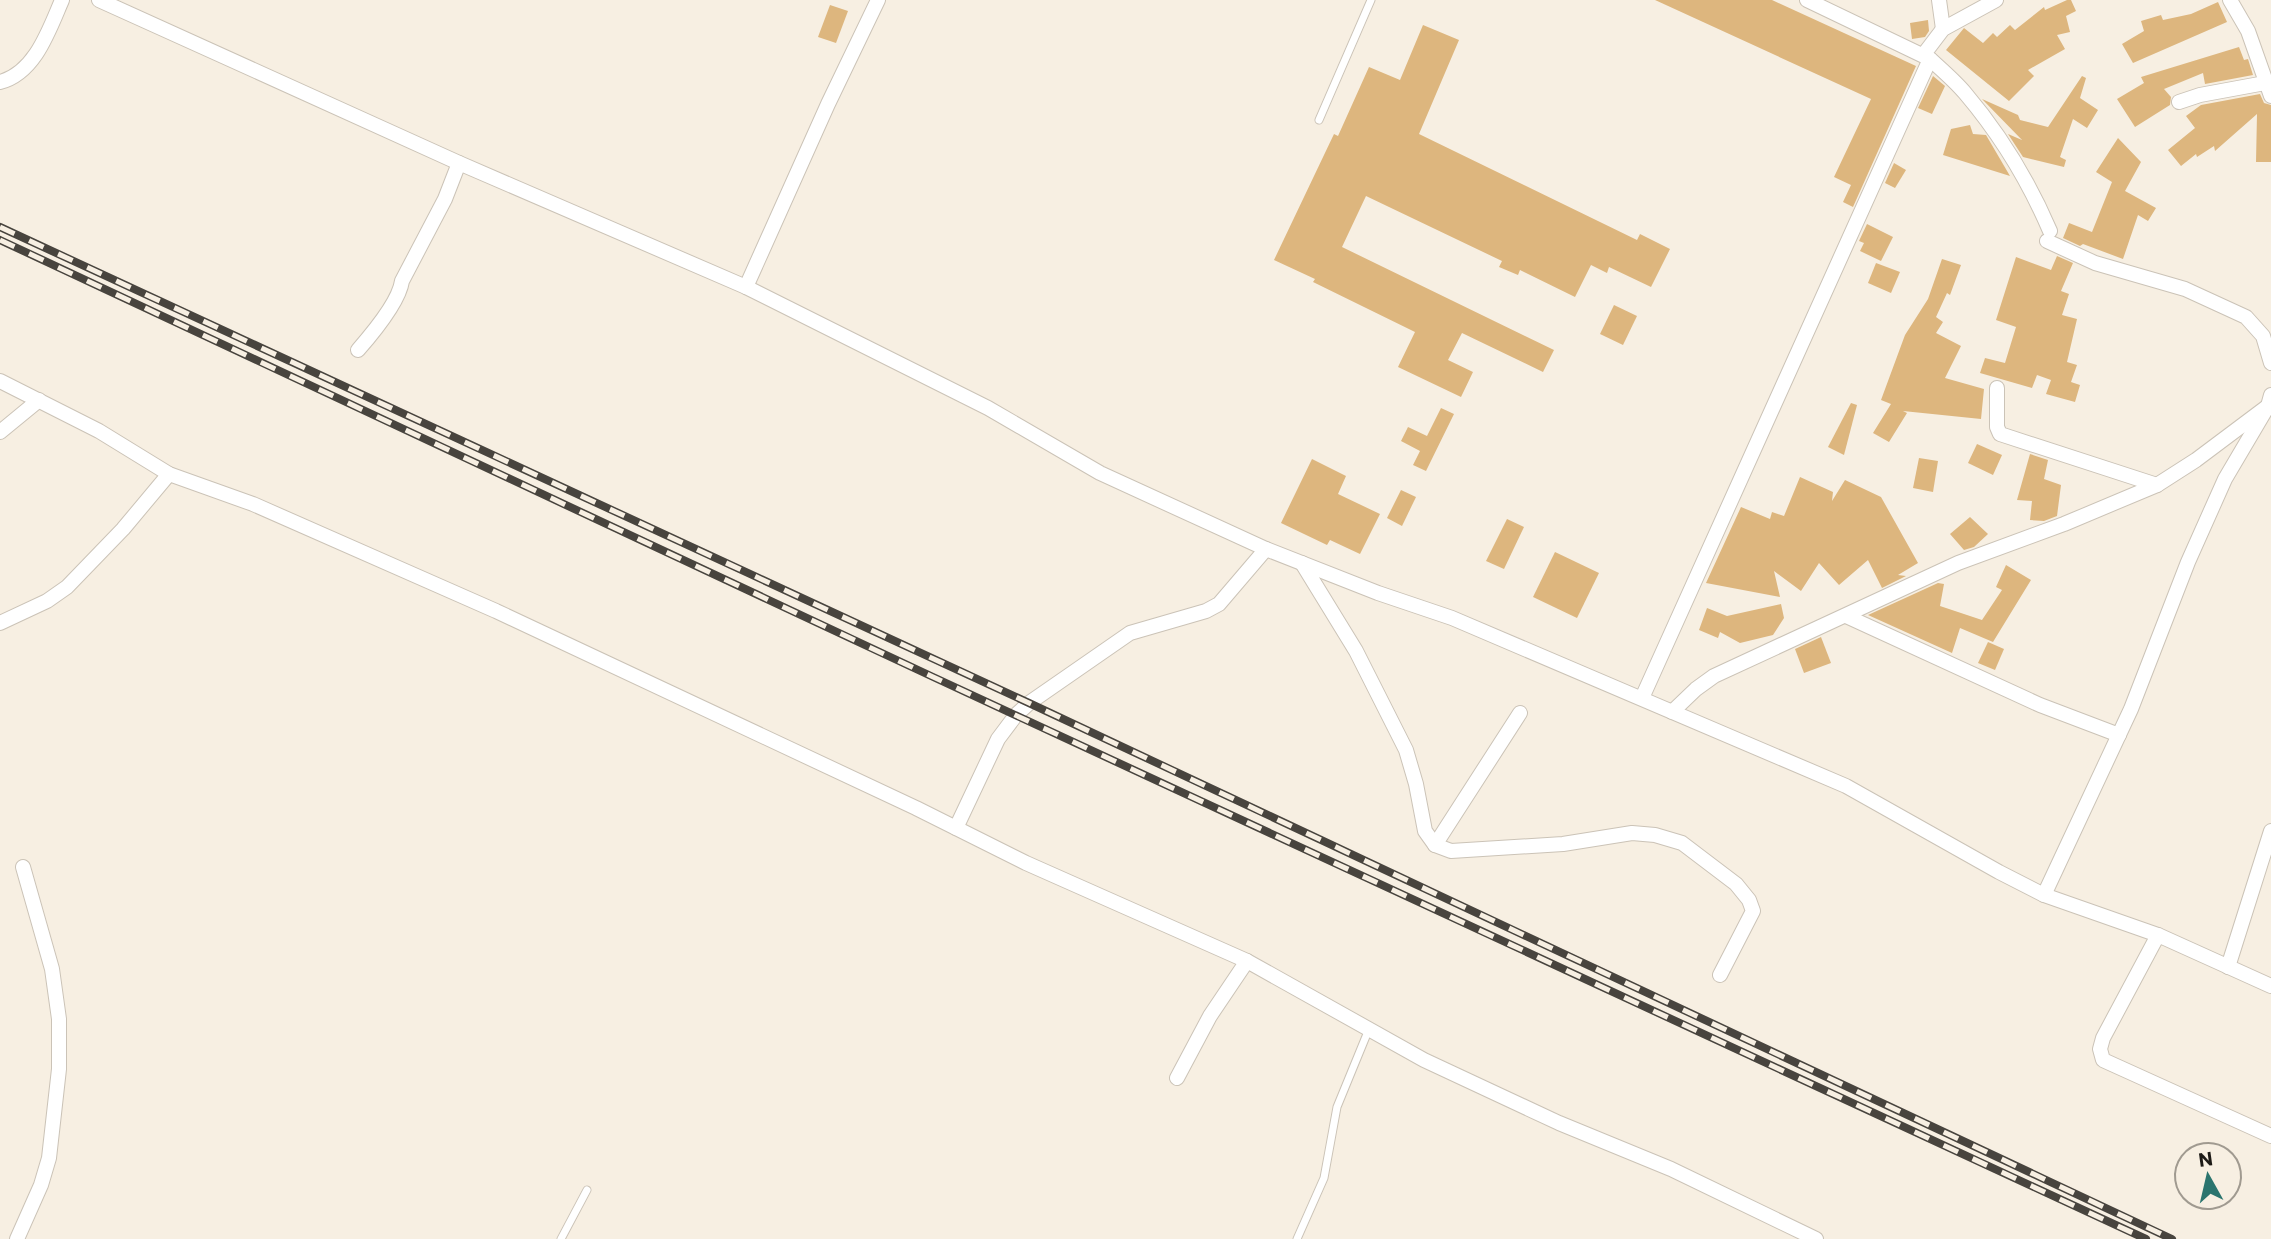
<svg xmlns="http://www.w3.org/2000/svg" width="2271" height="1239" font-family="Commissioner,sans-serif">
	<rect width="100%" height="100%" fill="#f7efe2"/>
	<g fill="#ddb67e">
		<path d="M1655,0H1772L1916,66L1853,207L1843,202L1851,185L1834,177L1871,99Z"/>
		<path d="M2067,0H2071L2076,11L2066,16L2070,32L2057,35L2065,49L2028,70L2034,76L2009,101L1946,50L1964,28L1983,43L1993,33L1997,37L2010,25L2015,30L2044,7L2045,10Z"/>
		<path d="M2218,2L2227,22L2133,63L2122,44L2144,31L2141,21L2161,15L2163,20L2191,14Z"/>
		<path d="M830,5L848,11L836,43L818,37Z"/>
		<path d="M1928,20L1929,31L1925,37L1912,39L1910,23Z"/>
		<path d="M1423,25L1459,40L1419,134L1637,240L1640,234L1670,249L1651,287L1609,267L1607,273L1591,265L1575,297L1520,270L1518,275L1499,267L1502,261L1366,196L1342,247L1554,350L1543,372L1462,333L1448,360L1473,372L1461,397L1398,367L1415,332L1313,282L1315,279L1274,260L1334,134L1338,136L1369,67L1400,80Z"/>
		<path d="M2239,47L2244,60L2248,59L2253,75L2205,84L2203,73L2164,89L2171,97L2170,105L2135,127L2117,99L2144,83L2141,77Z"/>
		<path d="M1933,76L1945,86L1932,114L1918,108Z"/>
		<path d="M2082,76L2086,78L2080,98L2098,110L2087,128L2073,119L2060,157L2066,160L2064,167L2023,157L2008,134L2022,140L1982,99L2018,115L2020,120L2048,127Z"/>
		<path d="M2260,94L2264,103L2271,105V162H2256L2257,114L2215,151L2214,146L2197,157L2196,154L2181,166L2168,150L2195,128L2186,116L2201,105Z"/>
		<path d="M1970,125L1973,134L1986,135L2010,176L1943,155L1951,129Z"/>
		<path d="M2118,138L2141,162L2125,191L2156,208L2148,221L2138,215L2123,259L2083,244L2080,246L2063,238L2069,223L2092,232L2112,182L2096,172Z"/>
		<path d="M1894,163L1906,170L1895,188L1885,183Z"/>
		<path d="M1867,224L1893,237L1881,261L1860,251L1864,243L1859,241Z"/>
		<path d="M2057,256L2073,263L2061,291L2069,294L2062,315L2077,319L2067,362L2077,365L2071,382L2080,385L2075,402L2046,394L2051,380L2037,375L2032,388L1980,373L1985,358L2005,363L2016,327L1996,320L2016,257L2051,270Z"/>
		<path d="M1942,259L1961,265L1950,295L1947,293L1936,317L1943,322L1936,333L1961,346L1945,378L1984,389L1981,419L1903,411L1907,413L1889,442L1873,433L1891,404L1881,400L1905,335L1928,299Z"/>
		<path d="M1876,263L1900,272L1891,293L1868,283Z"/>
		<path d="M1614,305L1637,316L1623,345L1600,334Z"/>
		<path d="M1851,403L1857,405L1844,455L1828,447Z"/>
		<path d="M1441,408L1454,414L1426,471L1413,465L1420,451L1401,441L1408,427L1427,436Z"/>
		<path d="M1977,444L2002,455L1993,475L1968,463Z"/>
		<path d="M2030,454L2048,460L2044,479L2061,485L2057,516L2044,521L2030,520L2032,501L2017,500Z"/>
		<path d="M1919,458L1938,461L1933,492L1913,488Z"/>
		<path d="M1312,459L1346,476L1338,494L1380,514L1360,554L1330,540L1327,545L1281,523Z"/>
		<path d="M1800,477L1833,492L1832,501L1845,480L1881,497L1918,563L1898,575L1906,576L1882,588L1868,560L1839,585L1819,563L1801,591L1774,571L1780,597L1706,583L1741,507L1770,519L1772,512L1784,516Z"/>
		<path d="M1401,490L1416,497L1402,526L1387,518Z"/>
		<path d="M1970,517L1988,534L1974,547L1964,550L1950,534Z"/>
		<path d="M1507,519L1524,527L1504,569L1486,561Z"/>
		<path d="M1555,552L1599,573L1577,618L1533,597Z"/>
		<path d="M2006,565L2031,580L1993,642L1960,628L1952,653L1868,615L1938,583L1944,584L1940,606L1982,620L2002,590L1996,587Z"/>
		<path d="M1781,604L1784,618L1773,635L1740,643L1720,632L1718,638L1699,630L1707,608L1727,616Z"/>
		<path d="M1821,637L1831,663L1804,673L1795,649Z"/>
		<path d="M1988,642L2004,649L1995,670L1978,663Z"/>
	</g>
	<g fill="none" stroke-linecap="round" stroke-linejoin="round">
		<g stroke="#cbc3b7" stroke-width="9">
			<g id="service">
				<path d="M1319,120L1371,0"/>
				<path d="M561,1239L587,1190"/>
				<path d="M1297,1239L1324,1178L1337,1107L1369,1029"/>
			</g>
		</g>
		<g stroke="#cbc3b7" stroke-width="16">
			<g id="minor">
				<path d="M99,0L459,163L746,287L988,408L1100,473L1266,549L1378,593L1452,618L1846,786L1999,872L2044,895L2158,935L2271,986"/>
				<path d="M1939,0L1943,29"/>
				<path d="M2230,0L2248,31L2271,96"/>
				<path d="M1924,54L1943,29L1996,0"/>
				<path d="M1930,59C1942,70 1955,81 1965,93C1999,133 2029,182 2050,231"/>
				<path d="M0,82C35,73 49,30 62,0"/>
				<path d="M2179,102L2200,95L2265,83"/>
				<path d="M2047,241L2095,263L2185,289L2246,317L2263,336L2271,363"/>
				<path d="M746,287L828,104L878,0"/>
				<path d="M358,350C372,334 399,302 402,281L445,199L459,163"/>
				<path d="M0,381L99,431L169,474L253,504L496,611L916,808L1026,863L1247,961L1424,1060L1559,1123L1671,1169L1816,1239"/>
				<path d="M1997,388V427L2000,434L2157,485"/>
				<path d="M0,432L39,400"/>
				<path d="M1302,563L1356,651L1406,750L1416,784L1425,831L1435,845L1451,851L1563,844L1632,833L1655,835L1682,843L1736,884L1749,900L1753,911L1720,975"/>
				<path d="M1846,616L2040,705L2119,735"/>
				<path d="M0,623L47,601L67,587L123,529L169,474"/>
				<path d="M1642,698L1930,59L1807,0"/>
				<path d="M1672,712L1696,689L1714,676L1958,563L2064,524L2157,485L2196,460L2268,406"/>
				<path d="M956,828L998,739L1016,715L1029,703L1130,633L1206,611L1219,604L1266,549"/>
				<path d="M1435,845L1520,713"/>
				<path d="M2044,895L2131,709L2188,562L2225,479L2268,406L2271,395"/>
				<path d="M2158,935L2103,1038L2100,1049L2103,1060L2271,1136"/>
				<path d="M2228,967L2271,831"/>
				<path d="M1177,1078L1210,1016L1247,961"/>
				<path d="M17,1239L41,1185L49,1158L59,1069V1019L52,969L23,867"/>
			</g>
		</g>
		<use href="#service" stroke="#fff" stroke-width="7"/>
		<use href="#minor" stroke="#fff" stroke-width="14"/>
		<g stroke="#48443e" stroke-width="8">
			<g id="rail">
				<path d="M0,227L1029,703L2172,1239"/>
				<path d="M0,240L931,676L2146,1239"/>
			</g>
		</g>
		<use href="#rail" stroke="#f7efe2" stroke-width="5" stroke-dasharray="16" stroke-linecap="butt"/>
	</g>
	<g transform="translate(2208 1176) rotate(352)"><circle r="33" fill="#f7efe2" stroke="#a09a90" stroke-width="2"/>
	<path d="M0-5L12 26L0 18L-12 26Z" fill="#2b746e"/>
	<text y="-10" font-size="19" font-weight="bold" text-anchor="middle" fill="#1d1a16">N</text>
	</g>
</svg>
